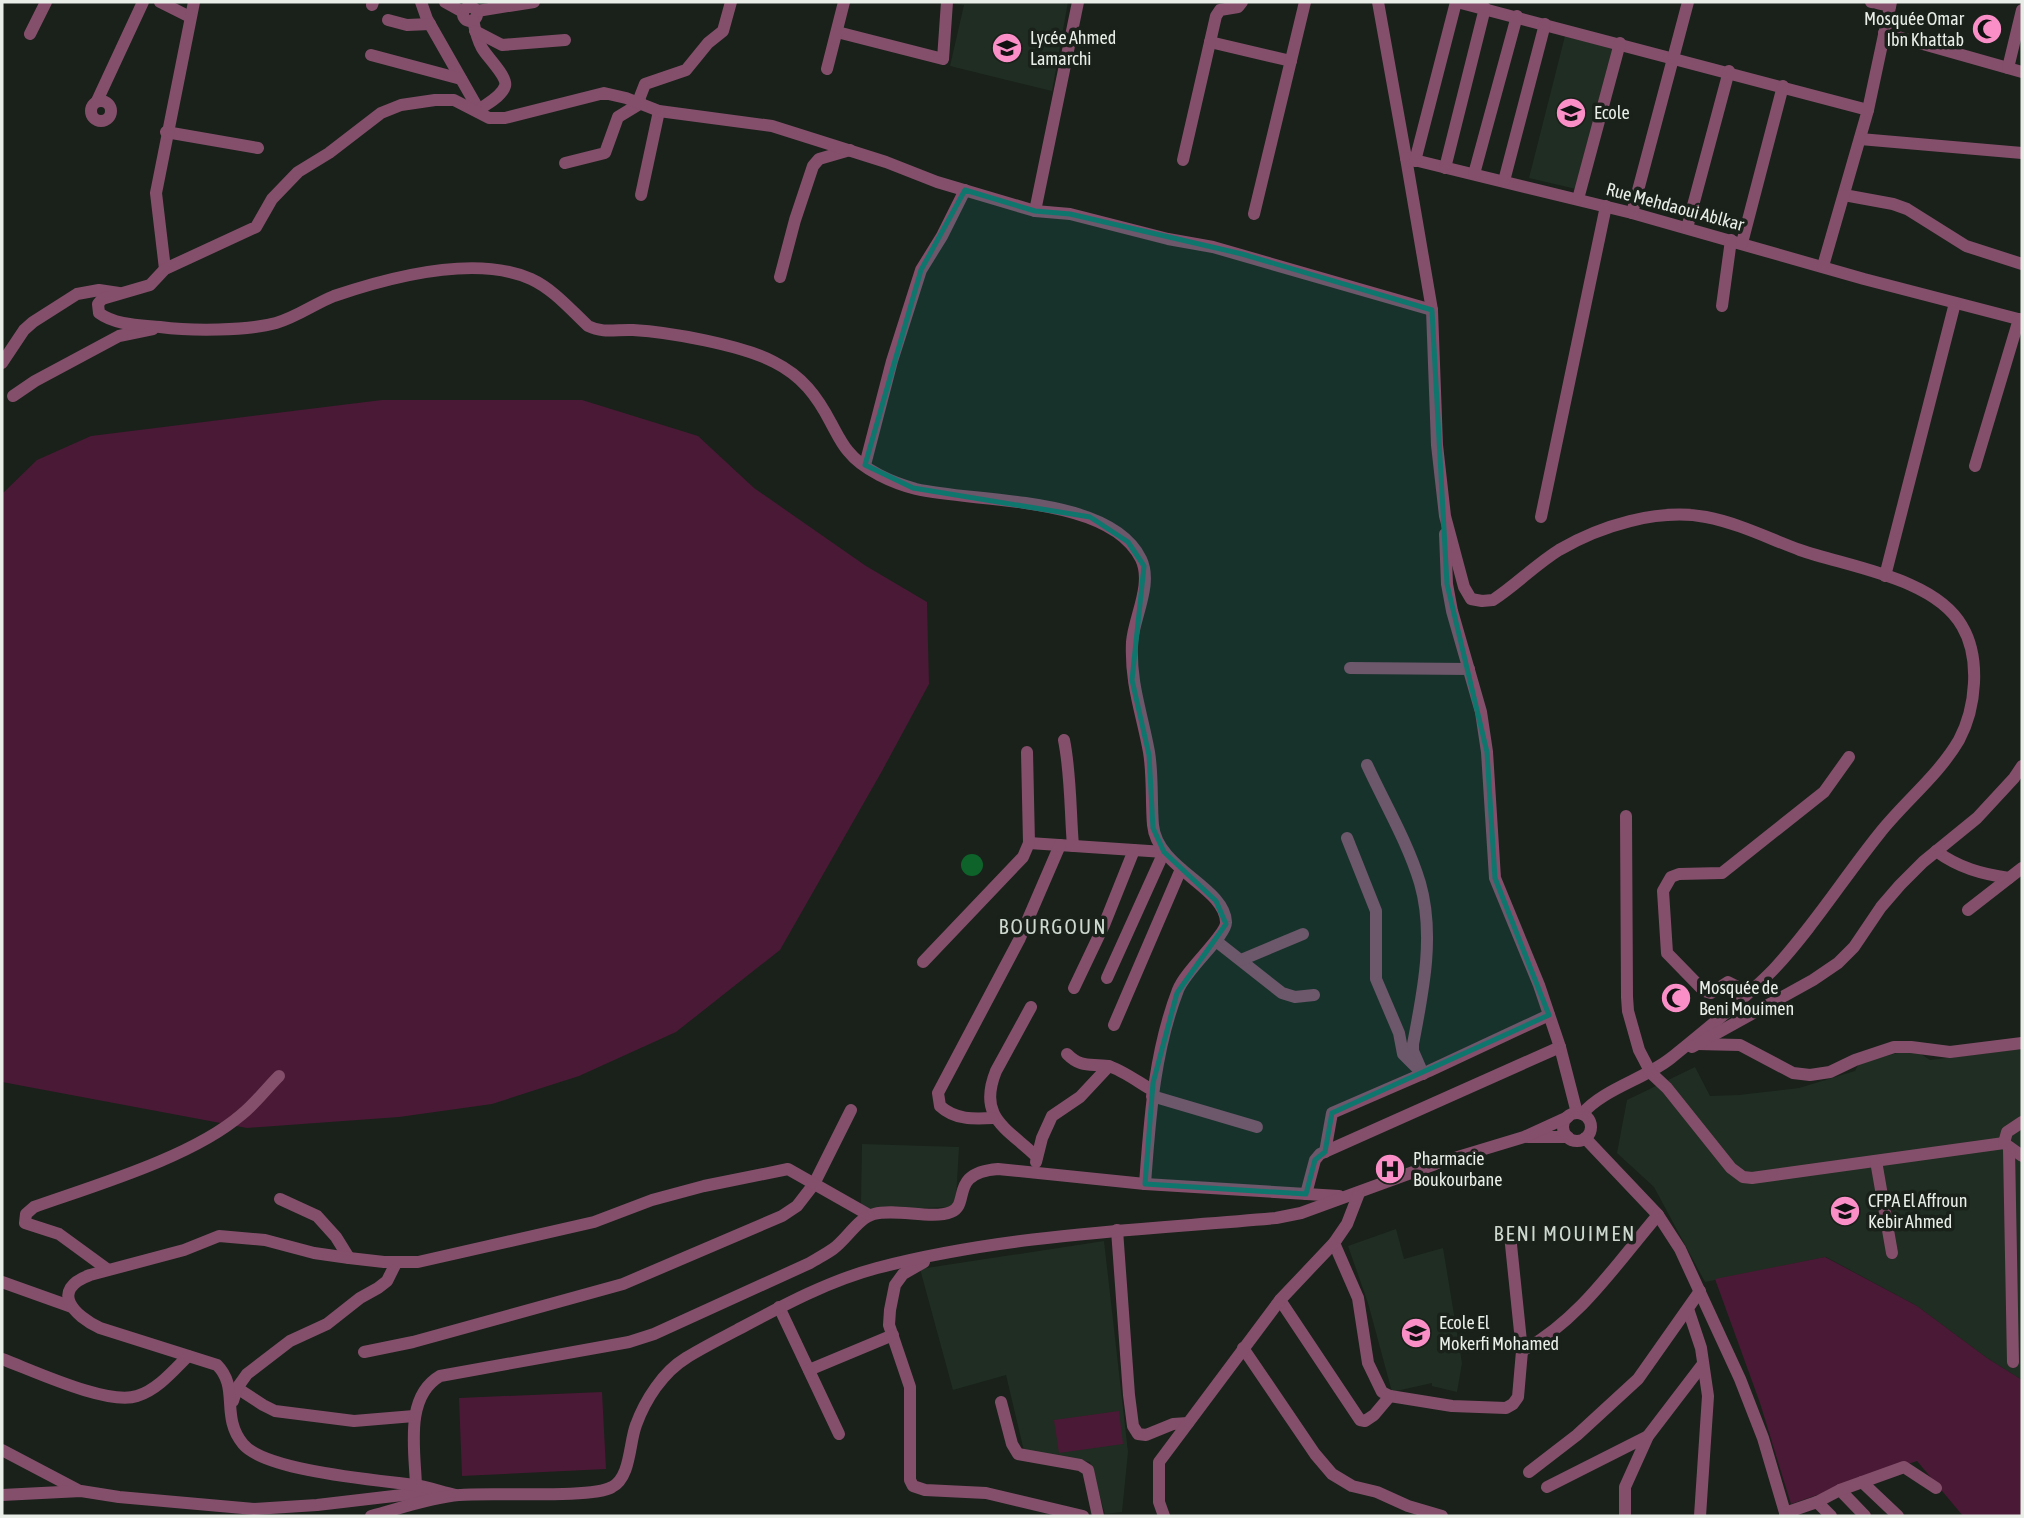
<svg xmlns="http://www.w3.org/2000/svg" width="2024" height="1518" font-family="'Asap Condensed',sans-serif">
	<rect width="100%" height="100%" fill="#19211a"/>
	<g fill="#202d22">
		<path d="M952,2H1068L1052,91L950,66L964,5L953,4Z"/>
		<path d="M1565,36L1614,49L1576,189L1529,178Z"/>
		<path d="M1913,1049L1930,1060L2022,1049V1380L1987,1358L1917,1306L1826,1257L1705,1282L1654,1187L1617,1153L1627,1100L1695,1067L1710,1096L1739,1095L1799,1088L1855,1071L1859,1063Z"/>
		<path d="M862,1144L959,1147L956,1198L950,1207L865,1210L861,1204Z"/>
		<path d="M1396,1229L1404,1259L1443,1248L1462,1363L1457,1392L1432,1386V1383L1392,1392L1368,1303L1348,1246Z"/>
		<path d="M1104,1241L1128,1452L1122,1512L1105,1514L1090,1462L1024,1451L1006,1375L953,1390L920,1269Z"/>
	</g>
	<g fill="#4a1935">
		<path d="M382,400H582L698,436L754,488L866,566L927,602L929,684L882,771L780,950L676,1032L579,1076L492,1104L399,1117L247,1128L2,1082V494L37,460L91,436Z"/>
		<path d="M1825,1257L1917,1306L1987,1358L2022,1380V1516H1963L1917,1461L1791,1504L1760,1403L1715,1279Z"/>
		<path d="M602,1392L606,1469L462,1476L459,1398Z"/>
		<path d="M1119,1411L1123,1444L1059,1453L1054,1420Z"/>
	</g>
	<circle fill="#0e632b" cx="972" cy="865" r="11"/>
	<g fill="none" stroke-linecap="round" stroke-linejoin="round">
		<g stroke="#844f6b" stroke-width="12">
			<path d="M160,2L190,17"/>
			<path d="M421,2L427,19L476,105L482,111"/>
			<path d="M445,2L463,12"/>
			<path d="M1378,2L1406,158L1632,213L1864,279L2022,320"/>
			<path d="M1457,2L1868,110"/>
			<path d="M1871,2L1890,6"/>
			<path d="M372,5L373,2"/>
			<circle cx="470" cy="14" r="7"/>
			<path d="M477,11L534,2"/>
			<path d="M388,20L407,25L430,24"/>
			<path d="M473,20C475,30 477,39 482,48C487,57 508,77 505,86C502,96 488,103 480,109"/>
			<path d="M475,31L502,45L565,40"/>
			<path d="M837,32L943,59L947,2"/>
			<path d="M1884,33L2022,72"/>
			<path d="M30,34L46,2"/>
			<path d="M1210,42L1291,61"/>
			<path d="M371,55L461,79"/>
			<path d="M2008,68L2022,10"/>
			<path d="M827,69L844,2"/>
			<circle cx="101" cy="111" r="10"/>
			<path d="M97,101L143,2"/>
			<path d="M638,102L645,84L686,70L708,43L723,31L731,2"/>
			<path d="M166,132L258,148"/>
			<path d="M1860,139L2022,153"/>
			<path d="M1406,158L1432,310L1437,445L1445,516L1464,587L1471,599L1482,601L1493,600C1516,585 1535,565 1559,550C1600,526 1658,508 1706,517C1738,523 1770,539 1800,550C1849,567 1935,578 1962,626C1981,658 1976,708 1959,740C1938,776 1904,802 1879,834C1843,879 1813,927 1774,969C1745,999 1704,1031 1671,1058C1645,1079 1603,1089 1582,1114"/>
			<path d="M1183,160L1216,16L1220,10L1238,7L1242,2"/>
			<path d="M1415,161L1456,2"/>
			<path d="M565,163L605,153L618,117L641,103"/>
			<path d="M1445,168L1485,8"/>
			<path d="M1474,174L1517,16"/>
			<path d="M1504,181L1545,24"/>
			<path d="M641,195L659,111"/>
			<path d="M1844,195L1893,204L1907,209L1966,246L2022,264"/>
			<path d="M1578,199L1620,43"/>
			<path d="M1035,211L1078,2"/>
			<path d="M1632,213L1688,2"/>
			<path d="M1254,214L1305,2"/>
			<path d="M1687,228L1729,71"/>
			<path d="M1742,243L1783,86"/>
			<path d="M1823,266L1868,110L1891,2"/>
			<path d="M165,269L156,193L194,2"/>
			<path d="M780,277L795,220L813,166L819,159L850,150"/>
			<path d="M1722,306L1731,240"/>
			<path d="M2,363L24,330L33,322L77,294L99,290L119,293"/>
			<path d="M13,396L35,381L119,336L153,329"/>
			<path d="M865,465L892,361L921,270L942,236L965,190"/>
			<path d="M1975,466L2019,319"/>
			<path d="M1541,517L1606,206"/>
			<path d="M1445,534L1447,584L1452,611L1481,712L1487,752L1495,878L1539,985L1560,1047L1577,1113"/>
			<path d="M1885,576L1955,303"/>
			<path d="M1350,668L1469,669"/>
			<path d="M1064,740C1071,775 1070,810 1073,846"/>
			<path d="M1367,765C1385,804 1408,843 1420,883C1435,935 1423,992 1413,1044V1051L1423,1074"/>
			<path d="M1626,816L1627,997L1628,1011L1639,1050L1651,1073L1667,1088L1731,1168L1743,1177L1752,1178L2004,1143"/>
			<path d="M1347,838L1376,911V979L1399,1033L1403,1054L1418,1069"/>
			<path d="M1029,843L1164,852L1107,978"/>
			<path d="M1936,851C1959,868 1982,874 2009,878"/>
			<path d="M1968,910L2022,868"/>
			<path d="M1216,941L1282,993L1295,997L1314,995"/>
			<path d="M1241,960L1303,934"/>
			<path d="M923,962L1023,857L1029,843L1027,752"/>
			<path d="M1074,988L1104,925L1134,850"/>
			<path d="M1748,992L1728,982L1711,993L1704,991L1667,953L1663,891L1671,877L1679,874L1722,873L1824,792L1849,757"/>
			<path d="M1031,1007L996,1071C977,1118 1007,1128 1037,1157"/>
			<path d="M1114,1025L1181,869"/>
			<path d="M1697,1044L1740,1045L1793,1073L1810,1075L1830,1072L1855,1060L1894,1047H1911L1950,1052L2022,1043"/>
			<path d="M1692,1047L1813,980L1838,963L1854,947L1881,907L1900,885L1923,862L1977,818L2014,778L2022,766"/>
			<path d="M1067,1054C1082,1069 1091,1063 1108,1066C1121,1069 1141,1084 1152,1090"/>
			<path d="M1152,1096L1257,1127"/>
			<circle cx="1577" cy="1127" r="14"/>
			<path d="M993,1118C974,1119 955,1120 940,1106L938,1093L1019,940L1060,845"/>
			<path d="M2022,1122L2007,1132L2004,1143L2022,1156"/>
			<path d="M1528,1137H1568"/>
			<path d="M1585,1138L1658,1215L1680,1249L1740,1379L1763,1438L1786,1516"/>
			<path d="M2009,1149L2013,1362"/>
			<path d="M1325,1152L1332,1113L1429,1071L1549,1015"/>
			<path d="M1876,1161L1892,1253"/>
			<path d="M1036,1162L1042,1138L1052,1116L1080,1097L1109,1066"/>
			<path d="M1145,1184C1150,1118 1154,1052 1178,990C1186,969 1227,935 1226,922C1225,887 1157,869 1153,825C1151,801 1153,776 1149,752C1142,713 1130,684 1132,642C1134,617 1153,584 1141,559C1110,495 977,503 916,489C893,483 863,470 848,451C841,443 836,432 831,423C817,396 802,376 774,362C742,345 669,332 633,330C617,329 604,334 588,326C571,310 553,289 531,279C475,254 390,277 334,296C314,304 297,317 276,323C246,331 191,331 160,327C140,325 115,325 99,313L98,304L102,299L150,285L165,269L256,227L272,199L298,172L329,153L381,113L401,105L435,100H454L489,118H505L604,93L626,98L659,111L772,126L886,162L937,182L1035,211L1070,214L1168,239L1213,247L1432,310"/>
			<path d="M1306,1194L1315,1160L1320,1154L1560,1047"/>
			<path d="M280,1199L317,1216L336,1237L349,1258"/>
			<path d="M1117,1230L1129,1395L1133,1426L1138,1434L1146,1435L1173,1424L1188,1423"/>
			<path d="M1334,1243L1358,1298L1368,1363L1382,1392L1390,1396L1452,1406L1506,1408L1513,1404L1518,1397L1522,1351L1510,1235"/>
			<path d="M924,1262L903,1274L895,1285L890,1310L889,1325L910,1387V1480L913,1486L925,1490L986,1493L1083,1516"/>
			<path d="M107,1269L59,1234L25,1223L26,1214L34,1207C96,1185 192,1157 241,1115C255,1104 266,1089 279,1076"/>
			<path d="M2,1282L72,1307"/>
			<path d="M1280,1300L1360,1420L1365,1421L1374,1415L1390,1396"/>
			<path d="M779,1307L839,1434"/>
			<path d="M1688,1309L1701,1348L1708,1396L1700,1516"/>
			<path d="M1243,1348L1315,1454L1332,1474L1352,1486L1377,1492L1408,1506L1442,1516"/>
			<path d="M1522,1351C1580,1320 1616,1264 1658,1215"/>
			<path d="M364,1352L413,1342L623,1284L782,1216L797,1206L814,1184L851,1110"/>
			<path d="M2,1359C32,1370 108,1406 137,1396C157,1390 173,1371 188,1356"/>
			<path d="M809,1370L893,1335"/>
			<path d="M237,1388L263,1405L275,1411L354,1421L414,1416"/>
			<path d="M233,1401L237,1388L247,1374L290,1341L327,1324L360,1298L378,1288L387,1281L396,1263"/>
			<path d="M1001,1402L1012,1444L1018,1454L1080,1465L1088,1470L1098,1516"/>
			<path d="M2,1450L78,1490"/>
			<path d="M1529,1472L1577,1435L1638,1379L1700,1291"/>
			<path d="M1862,1482L1898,1516"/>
			<path d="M416,1486C415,1451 404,1397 440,1376L629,1342L654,1334L810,1263C818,1258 826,1254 833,1249C847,1239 858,1218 874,1214C896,1208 932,1220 951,1212C971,1204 948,1173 998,1169L1145,1184L1339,1196"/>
			<path d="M1547,1487L1648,1436"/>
			<path d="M1840,1490L1865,1516"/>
			<path d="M2,1495L81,1491L119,1497L254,1509L317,1505L428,1492"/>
			<path d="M456,1495C442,1492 428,1487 414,1485C377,1480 265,1471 243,1444C220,1416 240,1388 217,1365L100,1328C74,1316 49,1290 90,1275L184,1250L219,1236L265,1240L314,1253L349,1258L384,1262H418L594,1222L652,1200L704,1186L788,1169L869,1215"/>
			<path d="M1817,1502L1831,1516"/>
			<path d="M1785,1513L1817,1502L1840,1490L1904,1467L1936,1488"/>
			<path d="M371,1516C398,1509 432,1497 459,1495C489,1492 592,1499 612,1487C631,1477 629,1443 636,1425C645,1400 663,1372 686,1358C702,1348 720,1339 737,1330C782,1306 828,1281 877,1268C1007,1234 1143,1230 1276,1218L1301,1213L1438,1163L1524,1137L1568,1117"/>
			<path d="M1164,1516L1159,1502V1462L1280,1300L1334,1243L1347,1224L1359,1193"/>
			<path d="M1625,1516V1487L1648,1436L1703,1364"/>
		</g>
	</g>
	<path fill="#0f766e" fill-opacity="0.2" stroke="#0f766e" stroke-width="5" stroke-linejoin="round" d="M965,190L1035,211L1070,214L1242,254L1432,310L1447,584L1487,752L1495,878L1549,1015L1332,1113L1325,1152L1315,1160L1306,1194L1145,1184L1153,1083L1177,993L1226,924L1216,901L1164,852L1153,828L1149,755L1132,680L1144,566L1128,542L1090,517L913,488L865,465L921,270Z"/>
	<defs>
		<g id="mosque-disc" transform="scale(1.575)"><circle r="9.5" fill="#fa8fc7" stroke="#19211a"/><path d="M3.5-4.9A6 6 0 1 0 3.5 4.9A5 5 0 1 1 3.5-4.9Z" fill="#111"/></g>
		<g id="school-disc" transform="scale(1.575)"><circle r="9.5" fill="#fa8fc7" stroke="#19211a"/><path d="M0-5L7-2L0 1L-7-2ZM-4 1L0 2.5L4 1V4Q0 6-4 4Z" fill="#111"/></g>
		<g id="hospital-disc" transform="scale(1.575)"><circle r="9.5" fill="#fa8fc7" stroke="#19211a"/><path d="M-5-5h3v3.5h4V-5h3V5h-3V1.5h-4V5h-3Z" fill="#111"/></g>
		<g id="university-disc" transform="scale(1.575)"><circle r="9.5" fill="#fa8fc7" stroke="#19211a"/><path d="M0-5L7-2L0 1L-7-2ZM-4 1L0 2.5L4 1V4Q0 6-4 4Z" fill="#111"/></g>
	</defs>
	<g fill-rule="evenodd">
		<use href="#mosque-disc" x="1987" y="29"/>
		<use href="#school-disc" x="1007" y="48"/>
		<use href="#school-disc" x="1571" y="113"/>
		<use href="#mosque-disc" x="1676" y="998"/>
		<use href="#hospital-disc" x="1390" y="1169"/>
		<use href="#university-disc" x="1845" y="1211"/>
		<use href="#school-disc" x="1416" y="1333"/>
	</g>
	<g text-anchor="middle" stroke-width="7" stroke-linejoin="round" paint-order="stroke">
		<g font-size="18" fill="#e9eee9" stroke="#19211a" text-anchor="start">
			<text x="1964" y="25" text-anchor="end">Mosquée Omar<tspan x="1964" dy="21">Ibn Khattab</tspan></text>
			<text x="1030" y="44">Lycée Ahmed<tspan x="1030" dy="21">Lamarchi</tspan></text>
			<text x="1594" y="119">Ecole</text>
			<text x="1699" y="994">Mosquée de<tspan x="1699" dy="21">Beni Mouimen</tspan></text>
			<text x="1413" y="1165">Pharmacie<tspan x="1413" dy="21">Boukourbane</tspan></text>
			<text x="1868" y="1207">CFPA El Affroun<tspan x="1868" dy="21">Kebir Ahmed</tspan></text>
			<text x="1439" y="1329">Ecole El<tspan x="1439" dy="21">Mokerfi Mohamed</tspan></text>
		</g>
		<g font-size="18" fill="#e9eee9" stroke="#19211a">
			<text transform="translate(1675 207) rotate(15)" y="6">Rue Mehdaoui Ablkar</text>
		</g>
		<g font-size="21" letter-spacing="2" fill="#ced8cf" stroke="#19211a">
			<text x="1053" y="934">BOURGOUN</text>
			<text x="1565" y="1241">BENI MOUIMEN</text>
		</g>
	</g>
	<rect width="2024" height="1518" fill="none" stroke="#e9eee9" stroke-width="7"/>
</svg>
